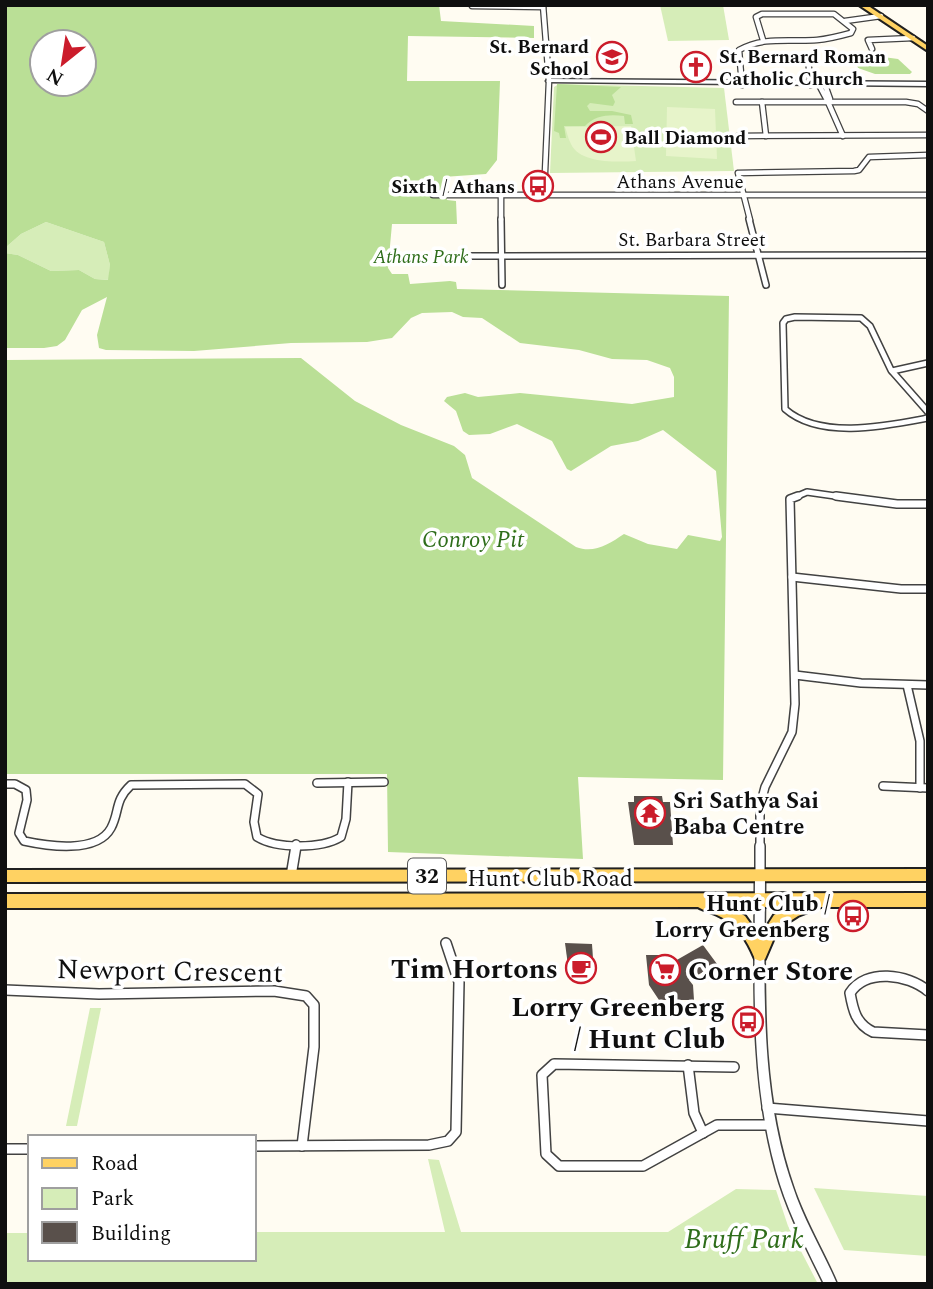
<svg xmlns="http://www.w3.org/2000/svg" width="933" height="1289" font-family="Spectral,serif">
	<rect width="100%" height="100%" fill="#fffcf2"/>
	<g fill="#d6edb8">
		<path d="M660,5H723L729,40L668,41Z"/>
		<path d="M559,84L724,88L734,171L550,173L554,87Z"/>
		<path d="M46,222L104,242L110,265L109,280L95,279L79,270L51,271L18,255L5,253V248L21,234Z"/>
		<path d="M90,1008H101L77,1126H66Z"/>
		<path d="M428,1159L439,1160L461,1232H668L736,1189L776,1190L788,1226L818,1284H5V1233H30V1259H254V1232H445Z"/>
		<path d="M814,1188L928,1196V1256L844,1250Z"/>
	</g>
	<g fill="#badf96" fill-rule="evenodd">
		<path d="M5,5H439L441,21L534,26V38L408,36L407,81H500L497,160L486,174L443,177L447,200L456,201L457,224H392L388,268L392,274H408L410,284L450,281L456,282L457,289L729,296L723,780L578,777L583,859L388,852L387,774H5V360L301,358L355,401L401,425L454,446L465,455L472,478L576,547C594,554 609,544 624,534L648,544L677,549L688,535L720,541L722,537L716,471L663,430L638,441L611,446L571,471L567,469L552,441L517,424L490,434L469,435L463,431L456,411L444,401L447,397L465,393L478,397L520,393L632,404L674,397V377L670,368L647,360L612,359L579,350L520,343L482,318L463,317L452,312L422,313L411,318L392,338L367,342L291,343L194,351L106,350L99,348L97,335L107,297L82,310L65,340L57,346L44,348H5V253L18,255L51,271L79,270L95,279L108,280L110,265L104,242L46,222L21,234L5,248ZM42,42H84V84H42Z"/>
		<path d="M861,54L898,59L912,72L910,74H875L858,68L855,61Z"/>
		<path d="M557,84L621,87L612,95L615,102L613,106L590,103L587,106L590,111H612L631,115L633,124H625L624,116C610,114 595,115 585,126H564L566,138H560L559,133L554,131Z"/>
	</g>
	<g fill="#e7f4ca">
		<path d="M667,107L715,109L717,159L666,156Z"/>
		<path d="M631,126L636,161C618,162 580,164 571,144C568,139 567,132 565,127Z"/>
	</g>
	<g fill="#59504b">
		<path d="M634,796H662L663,802H670L673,845H634L628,802H634Z"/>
		<path d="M565,943L592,944L594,973H569Z"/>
		<path d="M703,945L717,964L689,980L693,985L694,1000H659L649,985L646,955H671L675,961Z"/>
	</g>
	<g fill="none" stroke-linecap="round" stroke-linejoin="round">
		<g stroke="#424242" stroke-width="7">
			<g id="minor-far3">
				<path d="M543,5L549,81L544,195"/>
				<path d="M472,6L543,7"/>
				<path d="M845,21L881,16"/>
				<path d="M872,49L868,40L913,38"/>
				<path d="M742,85L739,50C764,36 790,42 817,40C829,39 840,36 851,33L853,29L834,14H762L756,17L763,40"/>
				<path d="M811,85L808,60L814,57"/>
				<path d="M819,85L828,102L830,99L825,85"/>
				<path d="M736,102H906L918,104L928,111"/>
				<path d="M762,102L766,136"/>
				<path d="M828,102L843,136"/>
				<path d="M738,136L928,135"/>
				<path d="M433,195H928"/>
				<path d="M501,196V220"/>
				<path d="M750,220L738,173L854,171L859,170L869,157L928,155"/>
			</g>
		</g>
		<g stroke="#424242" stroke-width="8">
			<g id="minor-far2">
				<path d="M501,219L502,285"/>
				<path d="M749,219L766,285"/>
				<path d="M456,256L928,255"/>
				<path d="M892,371L928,363"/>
				<path d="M928,412L891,370L870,326L861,318L795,317L786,319L783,323L785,409C820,440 886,426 928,418"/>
				<path d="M793,498L807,492L849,498"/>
			</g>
		</g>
		<g stroke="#424242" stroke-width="10">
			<g id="minor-far1">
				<path d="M836,496L897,504H928"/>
				<path d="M792,577L901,589H928"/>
				<path d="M795,675L861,683L928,685"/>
				<path d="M907,685L920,741V788"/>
				<path d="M317,783L384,782"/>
				<path d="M5,784H15L26,790L27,800L19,833L24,841C47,846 97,854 111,828C120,811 114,801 131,785L245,784L258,794L254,822L257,837C277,849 321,849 341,837L346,819L348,782"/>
				<path d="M883,786L928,788"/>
				<path d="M295,848L296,844"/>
				<path d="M760,848V806L765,787L792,732L795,704L790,499L798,496"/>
			</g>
		</g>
		<g stroke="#424242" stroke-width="12">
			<g id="minor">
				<path d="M760,846V875"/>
				<path d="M291,876L296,846"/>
				<path d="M5,990L99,994L274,991L306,996L314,1005V1047L302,1146"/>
				<path d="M928,991C908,974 866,968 850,993C853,1010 856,1024 873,1032L928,1035"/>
				<path d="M688,1065L694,1113L703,1133"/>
				<path d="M734,1067L554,1064L542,1075L546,1154L559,1166H643L717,1125H770"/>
				<path d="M767,1108L928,1121"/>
				<path d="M254,1146L429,1145L448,1141L456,1132L459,982L446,943"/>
				<path d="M5,1149H30"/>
			</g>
		</g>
		<g stroke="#424242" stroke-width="3">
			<g id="tertiary">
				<path d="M549,79L928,82V86L547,82L546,81Z"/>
				<path d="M760,870L764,872L765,875C765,979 758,1087 793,1187C804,1221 823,1251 837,1284H824C806,1247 787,1211 776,1171C749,1075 755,974 755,875L756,872Z"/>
			</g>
		</g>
		<g stroke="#202020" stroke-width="4">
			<g id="primary">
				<path d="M859,5H867L928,46V51Z"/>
				<path d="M928,869V881L5,882V870Z"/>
				<path d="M928,893V907H821L798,916L784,925L774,938L765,959L760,961L755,959C747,940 738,925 719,916C712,912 704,911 698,907L5,908V894ZM730,907H788L774,915L760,937L745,916Z"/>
			</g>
		</g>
		<use href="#minor-far3" stroke="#fff" stroke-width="4.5"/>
		<use href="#minor-far2" stroke="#fff" stroke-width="5"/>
		<use href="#minor-far1" stroke="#fff" stroke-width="7"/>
		<use href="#minor" stroke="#fff" stroke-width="9"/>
		<use href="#tertiary" fill="#fff" fill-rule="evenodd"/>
		<use href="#primary" fill="#ffd262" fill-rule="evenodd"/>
	</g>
	<defs>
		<g id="school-ring" transform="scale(1.575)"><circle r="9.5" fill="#fff" stroke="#cb1c2b" stroke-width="1.5"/><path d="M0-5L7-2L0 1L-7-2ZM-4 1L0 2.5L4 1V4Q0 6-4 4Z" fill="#cb1c2b"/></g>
		<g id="church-ring" transform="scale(1.575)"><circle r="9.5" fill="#fff" stroke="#cb1c2b" stroke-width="1.5"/><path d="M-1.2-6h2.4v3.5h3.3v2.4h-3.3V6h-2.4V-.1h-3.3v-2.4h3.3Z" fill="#cb1c2b"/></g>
		<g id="stadium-ring" transform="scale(1.575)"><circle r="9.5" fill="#fff" stroke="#cb1c2b" stroke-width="1.5"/><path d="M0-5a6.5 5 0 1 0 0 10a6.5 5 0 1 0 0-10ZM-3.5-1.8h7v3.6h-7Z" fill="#cb1c2b"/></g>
		<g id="bus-ring" transform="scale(1.575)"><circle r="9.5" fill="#fff" stroke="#cb1c2b" stroke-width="1.5"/><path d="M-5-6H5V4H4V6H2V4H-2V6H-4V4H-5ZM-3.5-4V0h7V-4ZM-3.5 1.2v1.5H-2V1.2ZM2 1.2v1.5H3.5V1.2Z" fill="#cb1c2b"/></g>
		<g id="temple-ring" transform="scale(1.575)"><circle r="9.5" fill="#fff" stroke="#cb1c2b" stroke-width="1.5"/><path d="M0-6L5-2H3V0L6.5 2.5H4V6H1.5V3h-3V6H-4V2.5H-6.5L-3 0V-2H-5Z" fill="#cb1c2b"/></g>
		<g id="cafe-ring" transform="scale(1.575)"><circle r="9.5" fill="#fff" stroke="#cb1c2b" stroke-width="1.5"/><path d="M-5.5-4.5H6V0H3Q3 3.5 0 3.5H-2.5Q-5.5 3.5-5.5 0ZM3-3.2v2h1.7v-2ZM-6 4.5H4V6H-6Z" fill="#cb1c2b"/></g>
		<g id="supermarket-ring" transform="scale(1.575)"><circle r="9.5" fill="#fff" stroke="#cb1c2b" stroke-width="1.5"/><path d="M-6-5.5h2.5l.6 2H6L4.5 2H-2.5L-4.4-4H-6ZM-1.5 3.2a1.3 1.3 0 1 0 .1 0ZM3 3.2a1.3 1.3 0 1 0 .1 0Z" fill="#cb1c2b"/></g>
	</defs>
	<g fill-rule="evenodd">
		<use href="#school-ring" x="612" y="57"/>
		<use href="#church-ring" x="696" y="67"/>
		<use href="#stadium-ring" x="601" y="137"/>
		<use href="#bus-ring" x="538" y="186"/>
		<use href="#temple-ring" x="650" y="813"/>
		<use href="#bus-ring" x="853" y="916"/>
		<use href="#cafe-ring" x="581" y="968"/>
		<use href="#supermarket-ring" x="665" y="970"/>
		<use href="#bus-ring" x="748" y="1022"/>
	</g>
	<g text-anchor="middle" stroke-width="7" stroke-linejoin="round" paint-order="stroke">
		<g font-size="19" font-weight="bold" fill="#0f0f0f" stroke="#fff" text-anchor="end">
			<text x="589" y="53">St. Bernard<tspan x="589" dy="22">School</tspan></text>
			<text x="719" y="63" text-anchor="start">St. Bernard Roman<tspan x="719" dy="22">Catholic Church</tspan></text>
			<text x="624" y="144" text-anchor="start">Ball Diamond</text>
			<text x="515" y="193">Sixth / Athans</text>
		</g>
		<g font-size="19" fill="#0f0f0f" stroke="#fff">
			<text x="680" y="188">Athans Avenue</text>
			<text x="692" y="246">St. Barbara Street</text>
		</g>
		<g font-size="19" font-style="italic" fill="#2e6d1a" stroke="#fff">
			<text x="421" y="263">Athans Park</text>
		</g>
		<rect fill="#fff" stroke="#575757" stroke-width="2" x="408" y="858.5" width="38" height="35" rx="5"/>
		<g font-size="21" font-weight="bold" fill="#0f0f0f">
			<text x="427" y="883">32</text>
		</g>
		<g font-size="23" font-style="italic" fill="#2e6d1a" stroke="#fff">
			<text x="473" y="547">Conroy Pit</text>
		</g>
		<g font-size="23" font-weight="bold" fill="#0f0f0f" stroke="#fff" text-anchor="start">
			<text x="673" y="808">Sri Sathya Sai<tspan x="673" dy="26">Baba Centre</tspan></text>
			<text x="830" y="911" text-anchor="end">Hunt Club /<tspan x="830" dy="26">Lorry Greenberg</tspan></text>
		</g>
		<g font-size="23" fill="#0f0f0f" stroke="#fff">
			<text x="550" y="886">Hunt Club Road</text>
		</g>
		<g font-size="28" font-weight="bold" fill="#0f0f0f" stroke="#fff" text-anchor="end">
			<text x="558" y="978">Tim Hortons</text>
			<text x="688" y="980" text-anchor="start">Corner Store</text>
			<text x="725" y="1016">Lorry Greenberg<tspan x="725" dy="32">/ Hunt Club</tspan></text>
		</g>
		<g font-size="28" fill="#0f0f0f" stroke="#fff">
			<text transform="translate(170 970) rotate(1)" y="10">Newport Crescent</text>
		</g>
		<g font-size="28" font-style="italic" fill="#2e6d1a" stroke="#fff">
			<text x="744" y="1248">Bruff Park</text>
		</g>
	</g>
	<rect width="933" height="1289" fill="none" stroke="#0f0f0f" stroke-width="14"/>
	<rect x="28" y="1135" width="228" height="126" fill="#ffffff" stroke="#9f9f9f" stroke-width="2"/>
	<rect x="42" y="1158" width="35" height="10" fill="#ffd262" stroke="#9f9f9f" stroke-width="2"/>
	<text x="91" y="1170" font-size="21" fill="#0f0f0f">Road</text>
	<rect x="42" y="1188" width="35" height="21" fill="#d6edb8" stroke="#9f9f9f" stroke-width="2"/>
	<text x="91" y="1205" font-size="21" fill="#0f0f0f">Park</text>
	<rect x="42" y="1222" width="35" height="21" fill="#59504b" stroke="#9f9f9f" stroke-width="2"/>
	<text x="91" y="1240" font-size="21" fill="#0f0f0f">Building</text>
	<g transform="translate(63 63) rotate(210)"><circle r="33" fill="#ffffff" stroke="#9f9f9f" stroke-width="2"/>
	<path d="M0-5L12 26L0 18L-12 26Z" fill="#cb1c2b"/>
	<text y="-10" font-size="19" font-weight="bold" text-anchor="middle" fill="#0f0f0f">N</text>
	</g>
</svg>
